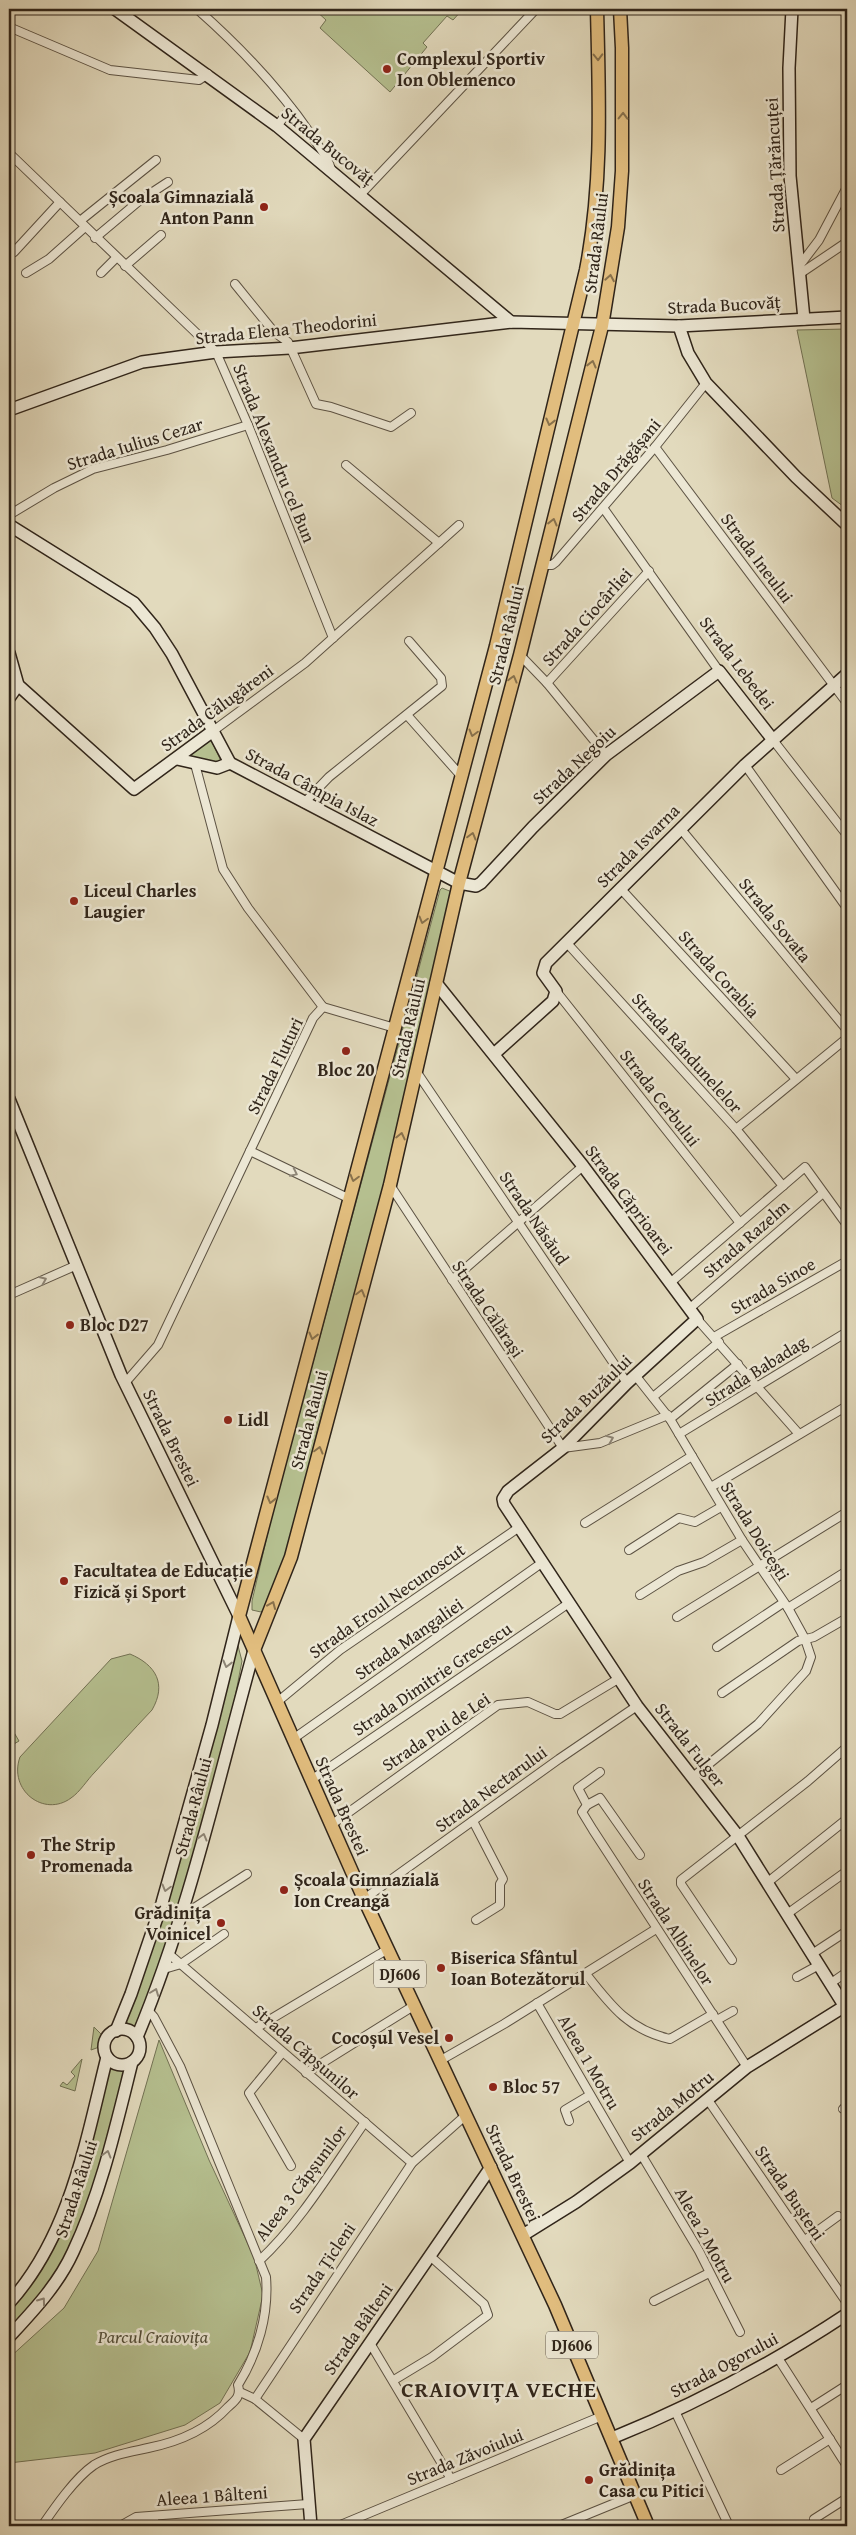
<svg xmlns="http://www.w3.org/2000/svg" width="856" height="2535" font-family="'Gentium Book Plus',serif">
	<rect width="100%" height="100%" fill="#e2dabd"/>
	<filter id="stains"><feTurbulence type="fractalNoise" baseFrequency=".004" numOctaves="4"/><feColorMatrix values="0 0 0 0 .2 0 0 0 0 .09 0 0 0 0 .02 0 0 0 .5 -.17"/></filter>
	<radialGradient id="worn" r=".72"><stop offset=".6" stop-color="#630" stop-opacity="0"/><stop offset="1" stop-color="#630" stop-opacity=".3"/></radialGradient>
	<g fill="#b5bf8f" stroke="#727254">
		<path d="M314,9H463L453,20L447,16L423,43L427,47L390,92L320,28L326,20Z"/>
		<path d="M847,329V509L832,498L797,330Z"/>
		<path d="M210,738L221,761L220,763L190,758L189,756Z"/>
		<path d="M442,888L452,892L381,1201L319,1424L283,1569L266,1607L261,1612L252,1610V1601L272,1515L440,890Z"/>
		<path d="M237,1642L242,1661L229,1728L178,1910L138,2029L126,2022L166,1905Z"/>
		<path d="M130,1654C156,1665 167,1684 152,1710C133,1730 114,1751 95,1772C87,1780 80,1792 71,1798C44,1818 8,1790 20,1757L111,1659Z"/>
		<path d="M9,1724L19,1741L9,1747Z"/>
		<path d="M94,2027L103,2036L102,2046L91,2050Z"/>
		<path d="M159,2040L209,2160L254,2257L263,2295L250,2352L220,2403L185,2425L95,2453L9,2463V2358L64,2308L98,2251Z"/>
		<path d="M82,2059L75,2091L60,2086L63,2082L67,2085L75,2076L71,2072Z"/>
		<path d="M110,2067L126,2072C100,2163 82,2263 9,2329V2310L41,2270L60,2235L76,2192Z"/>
	</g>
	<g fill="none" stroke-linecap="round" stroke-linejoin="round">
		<g stroke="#5c5243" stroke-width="10">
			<g id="street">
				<path d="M197,9C239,46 278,87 310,133C317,145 327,155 331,169"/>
				<path d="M9,27L110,70L199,80L208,74"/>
				<path d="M277,126L291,108"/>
				<path d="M9,153L216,352L248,425L333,638"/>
				<path d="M360,195L536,9"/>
				<path d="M80,221L156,160"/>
				<path d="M95,238L139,201L168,182"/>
				<path d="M14,252L60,202"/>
				<path d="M800,265L819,240L847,187"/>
				<path d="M125,266L161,235"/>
				<path d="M26,273L49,259L85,227"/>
				<path d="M101,273L116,258"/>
				<path d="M801,273L847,242"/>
				<path d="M235,284L274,332L288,342L316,404L331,407L391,427L411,413"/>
				<path d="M655,447L847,703"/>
				<path d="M346,465L439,543"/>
				<path d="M604,509L719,671"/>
				<path d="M9,515L54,488L93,469L167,450L248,425"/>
				<path d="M542,565H552L556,562L655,447L706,383"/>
				<path d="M520,655L547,683L606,755"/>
				<path d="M547,683L649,571"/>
				<path d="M407,715L462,777"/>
				<path d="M213,731L305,663L459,525"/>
				<path d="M773,740L847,835"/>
				<path d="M195,764L223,869L248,908L323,1007"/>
				<path d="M745,765L847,908"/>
				<path d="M304,803L329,777L442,686L441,678L409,641"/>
				<path d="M680,828L847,1030"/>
				<path d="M620,888L796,1079"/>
				<path d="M566,942L736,1129L783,1186"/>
				<path d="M556,991L740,1223"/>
				<path d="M323,1007L395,1028"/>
				<path d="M416,1071L627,1383"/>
				<path d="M736,1129L847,1038"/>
				<path d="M250,1151L348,1198"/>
				<path d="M390,1185L563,1448L600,1443L668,1415"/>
				<path d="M452,1280L583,1166"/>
				<path d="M670,1283L805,1167L847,1225"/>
				<path d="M9,1295L77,1265"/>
				<path d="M689,1309L823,1193"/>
				<path d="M697,1319L799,1434"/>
				<path d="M714,1337L847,1261"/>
				<path d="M635,1375L670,1419L742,1540L788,1608L805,1639L811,1657L806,1671L758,1724L694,1776"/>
				<path d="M125,1383L158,1345L313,1018L323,1007"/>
				<path d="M653,1397L719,1342"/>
				<path d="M670,1419L738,1364"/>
				<path d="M679,1434L847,1332"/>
				<path d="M711,1487L847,1406"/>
				<path d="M585,1523L692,1456"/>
				<path d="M629,1550L679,1518L695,1522L721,1507"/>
				<path d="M640,1595L678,1571L704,1562L742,1540"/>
				<path d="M788,1608L847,1571"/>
				<path d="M677,1617L847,1512"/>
				<path d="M717,1647L783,1603"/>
				<path d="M722,1693L798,1641L814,1637L847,1618"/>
				<path d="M276,1703L340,1650L518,1528"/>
				<path d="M293,1739L543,1562"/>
				<path d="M311,1780L569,1603"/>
				<path d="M587,1805L578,1788L600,1772"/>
				<path d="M473,1821L503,1879L500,1884V1905L476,1920"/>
				<path d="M331,1825L498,1705L528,1702L555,1714H560L618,1679"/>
				<path d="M640,1855L600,1798L587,1805L582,1812L593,1830L747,2067"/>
				<path d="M768,1882L847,1819"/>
				<path d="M364,1899L559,1759L637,1706"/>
				<path d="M182,1912L194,1908L247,1874"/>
				<path d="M787,1914L847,1871"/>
				<path d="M169,1954L412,2163"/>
				<path d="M812,1954L847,1931"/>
				<path d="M732,1960L681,1884V1880L808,1781L847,1747"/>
				<path d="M164,1969L181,1964L224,1934"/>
				<path d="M586,1974C611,2006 629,2030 670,2039L713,2014"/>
				<path d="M797,1977L819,1965"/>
				<path d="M831,1983L847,1972"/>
				<path d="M537,2003L630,2163"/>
				<path d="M717,2020L733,2011"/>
				<path d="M256,2028L388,1949"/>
				<path d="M282,2053L249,2093L291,2166"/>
				<path d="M441,2060L504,2024L656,1929"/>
				<path d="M306,2073L415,2005"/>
				<path d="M708,2100L847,2303"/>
				<path d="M843,2109L847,2105"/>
				<path d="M569,2121L565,2110L590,2095"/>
				<path d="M641,2154L699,2251L740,2332"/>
				<path d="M805,2240L838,2216"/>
				<path d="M259,2261C301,2222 332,2169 365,2122"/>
				<path d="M654,2301L709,2273"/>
				<path d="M370,2343L451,2479"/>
				<path d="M778,2358L847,2466"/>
				<path d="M394,2380L432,2357L488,2315L484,2304L430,2256"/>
				<path d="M240,2392L255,2399L304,2439"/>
				<path d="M255,2399L412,2163L466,2115"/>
				<path d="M811,2408L847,2385"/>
				<path d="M675,2411L729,2526"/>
				<path d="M781,2470L830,2439"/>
				<path d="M154,2516V2526"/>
				<path d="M814,2519L847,2498"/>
				<path d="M42,2526C55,2507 75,2478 94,2465C110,2455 130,2452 148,2448C178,2442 207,2430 228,2407C236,2400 241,2396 238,2385C258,2353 269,2314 266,2277L180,2066L154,2017L148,2010"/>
				<path d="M120,2526L136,2517L308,2504"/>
				<path d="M338,2526L602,2416"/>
				<path d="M559,2526L635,2495"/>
			</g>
		</g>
		<g stroke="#30251a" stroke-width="14">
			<g id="secondary">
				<path d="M115,9L277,126L511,322"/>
				<path d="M792,9L789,68L790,176L804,319"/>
				<path d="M679,326L688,353L706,383L796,477L847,525"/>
				<path d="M9,410L142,362L216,352L290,348L511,322L679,326L847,317"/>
				<path d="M9,525L134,603L155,628L172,654L230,763L459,883L476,886L481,883L533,827L606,755L719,671L773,740"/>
				<path d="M9,653L18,685L134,789L213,731"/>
				<path d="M9,698L18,685"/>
				<path d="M177,759L217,768L230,763"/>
				<path d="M436,983L583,1166L697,1319L627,1383L563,1448L508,1491L503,1499L504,1504L637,1706L738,1836L847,2010"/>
				<path d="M494,1054L553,1001L556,991L543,973L546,963L745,765L847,674"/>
				<path d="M9,1099L121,1375L239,1616L212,1725L162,1903L131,1994L116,2031"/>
				<circle cx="122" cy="2047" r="18"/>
				<path d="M137,2037C189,1913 218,1780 254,1650"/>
				<path d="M523,2235L576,2202L630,2163L747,2067L845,2006"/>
				<path d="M9,2303C70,2236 86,2141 107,2057"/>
				<path d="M9,2337C33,2311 58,2285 73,2252C101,2193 116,2126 132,2062"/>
				<path d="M612,2438C694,2405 773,2363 847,2314"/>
				<path d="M311,2526L304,2439L491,2167"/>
			</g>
		</g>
		<g stroke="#30251a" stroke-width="15">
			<g id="primary">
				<path d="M597,9C599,96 603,183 586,270L496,646L239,1616L364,1899L555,2305L648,2526"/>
				<path d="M254,1650L291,1557L390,1185L459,883L520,655L602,326L618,227L622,171V48L620,9"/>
			</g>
		</g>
		<use href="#street" stroke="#ece7d4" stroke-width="8"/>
		<use href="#secondary" stroke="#ece7d4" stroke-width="11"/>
		<use href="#primary" stroke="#e1bd7e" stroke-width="12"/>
	</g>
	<defs><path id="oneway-chevron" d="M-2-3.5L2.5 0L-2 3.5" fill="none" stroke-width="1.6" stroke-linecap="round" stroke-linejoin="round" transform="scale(1.25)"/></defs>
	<g stroke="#88714c">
		<use href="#oneway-chevron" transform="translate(598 57) rotate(89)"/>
		<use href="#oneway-chevron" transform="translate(623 116) rotate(-89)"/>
		<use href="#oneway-chevron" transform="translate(610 278) rotate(-80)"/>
		<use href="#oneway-chevron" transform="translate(592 364) rotate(-76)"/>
		<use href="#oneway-chevron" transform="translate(550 422) rotate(104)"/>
		<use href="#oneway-chevron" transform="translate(553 522) rotate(-76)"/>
		<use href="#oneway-chevron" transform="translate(513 679) rotate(-75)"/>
		<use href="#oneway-chevron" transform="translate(473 733) rotate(105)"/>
		<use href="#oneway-chevron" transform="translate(472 836) rotate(-75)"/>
		<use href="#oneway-chevron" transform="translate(423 920) rotate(105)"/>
		<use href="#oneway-chevron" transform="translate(401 1136) rotate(-77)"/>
		<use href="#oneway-chevron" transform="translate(354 1178) rotate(105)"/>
		<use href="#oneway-chevron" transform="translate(361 1293) rotate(-75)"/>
		<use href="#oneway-chevron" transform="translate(313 1336) rotate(104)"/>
		<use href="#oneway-chevron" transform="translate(319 1450) rotate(-75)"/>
		<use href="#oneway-chevron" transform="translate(271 1500) rotate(104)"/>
		<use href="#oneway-chevron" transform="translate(272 1605) rotate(-67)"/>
	</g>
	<g stroke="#8e8677">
		<use href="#oneway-chevron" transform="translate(294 1173) rotate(26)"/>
		<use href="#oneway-chevron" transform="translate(43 1280) rotate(-23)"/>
		<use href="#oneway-chevron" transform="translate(610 1439) rotate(-22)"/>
		<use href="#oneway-chevron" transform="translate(227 1664) rotate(104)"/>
		<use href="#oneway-chevron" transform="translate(203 1837) rotate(-75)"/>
		<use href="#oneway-chevron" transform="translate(166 1888) rotate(105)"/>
		<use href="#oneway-chevron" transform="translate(155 1992) rotate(-69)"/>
		<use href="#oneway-chevron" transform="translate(107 2154) rotate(-74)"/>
		<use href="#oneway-chevron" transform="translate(42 2301) rotate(-54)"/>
	</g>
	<g fill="#8f2418" stroke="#ece7d4" stroke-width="2">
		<circle cx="387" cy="69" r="5"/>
		<circle cx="264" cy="207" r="5"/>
		<circle cx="74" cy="901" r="5"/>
		<circle cx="346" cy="1051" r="5"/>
		<circle cx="70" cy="1325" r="5"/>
		<circle cx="228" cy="1420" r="5"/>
		<circle cx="64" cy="1581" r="5"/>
		<circle cx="31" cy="1855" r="5"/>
		<circle cx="284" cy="1890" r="5"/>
		<circle cx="221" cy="1923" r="5"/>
		<circle cx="441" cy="1968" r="5"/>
		<circle cx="449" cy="2038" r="5"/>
		<circle cx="493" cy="2087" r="5"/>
		<circle cx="589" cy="2480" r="5"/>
	</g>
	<g text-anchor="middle" stroke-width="5" stroke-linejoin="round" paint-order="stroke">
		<g fill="#ece7d4" stroke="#685f52" stroke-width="1">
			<rect x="374" y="1960.5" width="52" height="27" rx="4"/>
			<rect x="546" y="2331.5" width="52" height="27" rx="4"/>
		</g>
		<g font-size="16" font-weight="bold" fill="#30251a">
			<text x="400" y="1980">DJ606</text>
			<text x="572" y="2351">DJ606</text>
		</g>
		<g font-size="18" font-weight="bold" fill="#30251a" stroke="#ece7d4" text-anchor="start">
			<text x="397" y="65">Complexul Sportiv<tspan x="397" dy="21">Ion Oblemenco</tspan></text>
			<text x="254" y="203" text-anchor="end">Școala Gimnazială<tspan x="254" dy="21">Anton Pann</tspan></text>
			<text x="84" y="897">Liceul Charles<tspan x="84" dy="21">Laugier</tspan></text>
			<text x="346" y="1076" text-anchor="middle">Bloc 20</text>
			<text x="80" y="1331">Bloc D27</text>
			<text x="238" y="1426">Lidl</text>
			<text x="74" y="1577">Facultatea de Educație<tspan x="74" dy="21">Fizică și Sport</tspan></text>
			<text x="41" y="1851">The Strip<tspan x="41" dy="21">Promenada</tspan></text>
			<text x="294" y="1886">Școala Gimnazială<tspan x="294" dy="21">Ion Creangă</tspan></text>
			<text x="211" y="1919" text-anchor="end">Grădinița<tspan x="211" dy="21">Voinicel</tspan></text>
			<text x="451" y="1964">Biserica Sfântul<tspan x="451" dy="21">Ioan Botezătorul</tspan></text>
			<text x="439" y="2044" text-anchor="end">Cocoșul Vesel</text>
			<text x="503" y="2093">Bloc 57</text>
			<text x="599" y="2476">Grădinița<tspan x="599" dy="21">Casa cu Pitici</tspan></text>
		</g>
		<g font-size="18" fill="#30251a" stroke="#ece7d4">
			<text transform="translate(328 146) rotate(39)" y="6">Strada Bucovăț</text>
			<text transform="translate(775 165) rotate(-93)" y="6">Strada Țărăncuței</text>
			<text transform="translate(596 243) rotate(-83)" y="6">Strada Râului</text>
			<text transform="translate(724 305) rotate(-3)" y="6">Strada Bucovăț</text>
			<text transform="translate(286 329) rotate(-6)" y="6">Strada Elena Theodorini</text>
			<text transform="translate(135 444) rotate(-17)" y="6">Strada Iulius Cezar</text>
			<text transform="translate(274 453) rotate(68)" y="6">Strada Alexandru cel Bun</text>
			<text transform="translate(616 470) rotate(-50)" y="6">Strada Drăgășani</text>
			<text transform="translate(757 558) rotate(53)" y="6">Strada Ineului</text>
			<text transform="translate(587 617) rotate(-48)" y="6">Strada Ciocârliei</text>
			<text transform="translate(506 635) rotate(-76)" y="6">Strada Râului</text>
			<text transform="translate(737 663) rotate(53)" y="6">Strada Lebedei</text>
			<text transform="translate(217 708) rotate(-36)" y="6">Strada Călugăreni</text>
			<text transform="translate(574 765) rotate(-43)" y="6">Strada Negoiu</text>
			<text transform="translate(312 787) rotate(28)" y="6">Strada Câmpia Islaz</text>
			<text transform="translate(638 846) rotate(-45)" y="6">Strada Isvarna</text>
			<text transform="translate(775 920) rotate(51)" y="6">Strada Sovata</text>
			<text transform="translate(719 974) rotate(48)" y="6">Strada Corabia</text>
			<text transform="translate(408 1028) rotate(-77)" y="6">Strada Râului</text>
			<text transform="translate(687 1053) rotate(48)" y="6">Strada Rândunelelor</text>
			<text transform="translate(275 1066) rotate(-64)" y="6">Strada Fluturi</text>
			<text transform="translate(660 1098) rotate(52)" y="6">Strada Cerbului</text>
			<text transform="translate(629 1200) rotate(53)" y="6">Strada Căprioarei</text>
			<text transform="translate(534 1218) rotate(56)" y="6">Strada Năsăud</text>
			<text transform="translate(746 1239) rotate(-41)" y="6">Strada Razelm</text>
			<text transform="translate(773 1286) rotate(-30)" y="6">Strada Sinoe</text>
			<text transform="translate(488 1309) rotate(56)" y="6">Strada Călărași</text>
			<text transform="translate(756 1371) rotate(-32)" y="6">Strada Babadag</text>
			<text transform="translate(586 1399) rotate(-44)" y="6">Strada Buzăului</text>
			<text transform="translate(309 1420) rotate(-75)" y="6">Strada Râului</text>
			<text transform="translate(171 1438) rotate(64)" y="6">Strada Brestei</text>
			<text transform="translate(755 1531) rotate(58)" y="6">Strada Doicești</text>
			<text transform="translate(387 1601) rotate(-35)" y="6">Strada Eroul Necunoscut</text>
			<text transform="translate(409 1639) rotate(-35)" y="6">Strada Mangaliei</text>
			<text transform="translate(432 1679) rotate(-34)" y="6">Strada Dimitrie Grecescu</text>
			<text transform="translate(436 1732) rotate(-34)" y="6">Strada Pui de Lei</text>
			<text transform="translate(690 1745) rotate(52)" y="6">Strada Fulger</text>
			<text transform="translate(491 1789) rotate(-36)" y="6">Strada Nectarului</text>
			<text transform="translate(342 1806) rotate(66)" y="6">Strada Brestei</text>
			<text transform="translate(193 1807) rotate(-75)" y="6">Strada Râului</text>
			<text transform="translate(676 1932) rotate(57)" y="6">Strada Albinelor</text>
			<text transform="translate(306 2052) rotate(41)" y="6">Strada Căpșunilor</text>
			<text transform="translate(589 2062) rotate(60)" y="6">Aleea 1 Motru</text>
			<text transform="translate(672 2106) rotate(-39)" y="6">Strada Motru</text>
			<text transform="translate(513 2173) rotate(65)" y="6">Strada Brestei</text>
			<text transform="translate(301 2183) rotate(-53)" y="6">Aleea 3 Căpșunilor</text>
			<text transform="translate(76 2189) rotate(-72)" y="6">Strada Râului</text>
			<text transform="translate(790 2193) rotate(56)" y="6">Strada Bușteni</text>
			<text transform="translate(705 2235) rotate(61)" y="6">Aleea 2 Motru</text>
			<text transform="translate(322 2268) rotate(-56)" y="6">Strada Țicleni</text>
			<text transform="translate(358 2329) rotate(-55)" y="6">Strada Bâlteni</text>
			<text transform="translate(724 2365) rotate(-28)" y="6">Strada Ogorului</text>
			<text transform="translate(465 2457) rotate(-22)" y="6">Strada Zăvoiului</text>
			<text transform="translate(212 2496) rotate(-4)" y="6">Aleea 1 Bâlteni</text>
		</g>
		<g font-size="18" font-style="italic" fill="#514c37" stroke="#ece7d4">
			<text x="153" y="2343">Parcul Craiovița</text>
		</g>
		<g font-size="22" font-weight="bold" letter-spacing="1" fill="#30251a" stroke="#ece7d4">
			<text x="499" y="2397">CRAIOVIȚA VECHE</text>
		</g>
	</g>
	<rect width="856" height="2535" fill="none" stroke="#e2dabd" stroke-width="30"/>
	<rect x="10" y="10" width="836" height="2515" fill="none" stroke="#30251a" stroke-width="2.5"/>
	<rect x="15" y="15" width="826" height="2505" fill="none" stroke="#30251a"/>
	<rect width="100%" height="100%" filter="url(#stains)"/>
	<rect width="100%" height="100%" fill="url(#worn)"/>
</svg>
